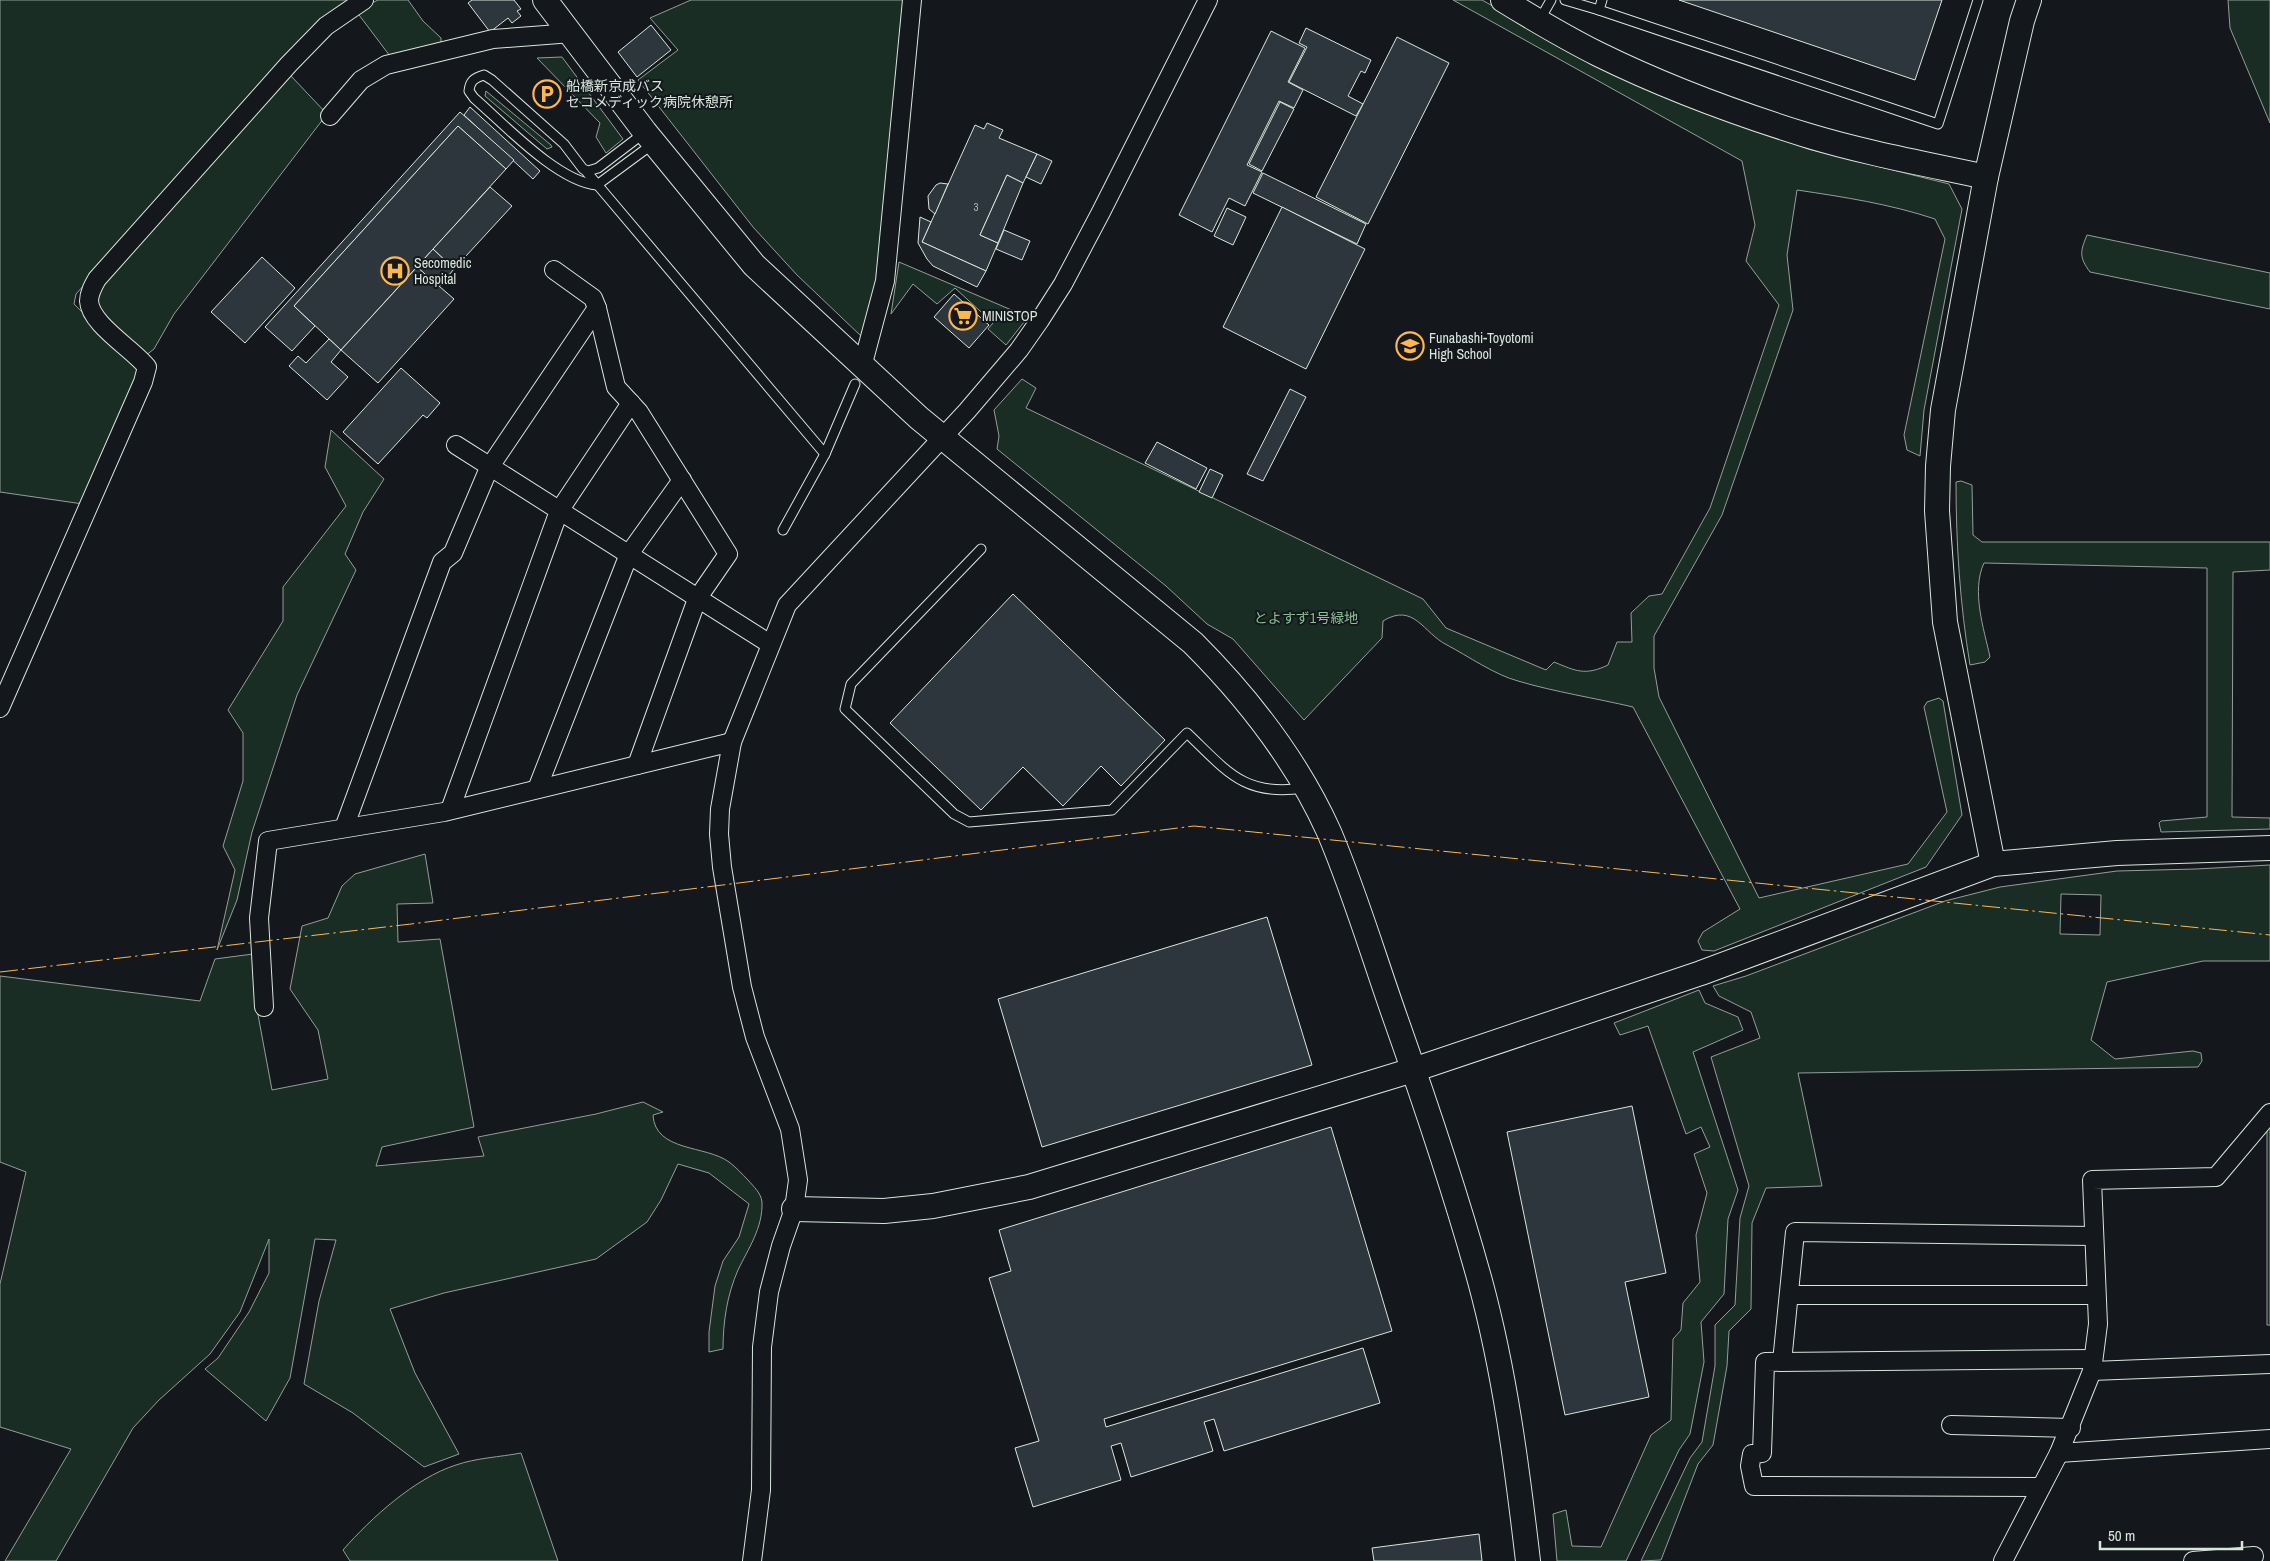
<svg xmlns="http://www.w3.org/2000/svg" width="2270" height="1561" font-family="'Archivo Narrow','Noto Sans JP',sans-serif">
	<rect width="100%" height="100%" fill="#14181c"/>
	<g fill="#1a2d24" stroke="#939e99" fill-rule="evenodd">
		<path d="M0,0H350L285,61L76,294L74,304L141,370L83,504L0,492Z"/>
		<path d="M378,0H408L423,21L441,38V43L393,60L356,11Z"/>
		<path d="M691,0H904L877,278L861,336L797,275L753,227L638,80L678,50L650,18Z"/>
		<path d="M1453,0H1482L1595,64L1808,149L1949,184L1962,209L1924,410L1920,456L1907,450L1904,435L1945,239L1935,219C1890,204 1844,197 1797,190L1787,255L1793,310L1722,515L1654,636V668L1659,697L1759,898L1908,864L1947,812L1924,707L1927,702L1939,698L1943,701L1962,815L1926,867L1714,951L1702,950L1698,941L1703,932L1740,909L1633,707C1595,698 1555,692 1518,681C1495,675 1468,656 1447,645C1423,633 1414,602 1383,621L1382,638L1304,720L1233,639L1207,624L1166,586L997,449L999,436L994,410L1022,379L1036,388L1026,408L1423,599L1446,628L1546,670L1554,662C1576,671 1585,676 1608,665L1617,642H1632L1631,613L1649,596L1662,594L1710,508L1779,305L1746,261L1755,225L1742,161Z"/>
		<path d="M2228,0H2270V123L2230,28Z"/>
		<path d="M562,57L623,139L606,153L596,137L600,123L537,58Z"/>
		<path d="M285,75L291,76L327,114L174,314L154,349L145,356L102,318L95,302L102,285Z"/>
		<path d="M486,91L551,145L552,147L547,149L485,96Z"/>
		<path d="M2087,235L2270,273V309L2090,272C2079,257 2080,252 2087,235Z"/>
		<path d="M899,262L1028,317L1006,345L988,329L993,323L955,288L937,304L913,284L891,314Z"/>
		<path d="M331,430L384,479L363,512L345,554L356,570L297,695L252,832L237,900L217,950L235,870L223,846L243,781V733L228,710L283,621V587L346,506L325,467Z"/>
		<path d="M1961,481L1972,485L1973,535L1982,542H2270V570L2233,572L2232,817L2270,818V829L2161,832L2159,823L2161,821L2207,817V568L1984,563C1971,591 1984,629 1990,657L1985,662L1970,665C1960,604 1956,544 1956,482Z"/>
		<path d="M425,854L433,903L397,904L398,942L440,939L474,1127L382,1147L376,1166L484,1156L478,1137L596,1114L643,1102L663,1112L653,1115C655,1152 706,1145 729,1162C736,1167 742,1174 748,1180C754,1187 761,1193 762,1202C763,1228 748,1249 738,1270C727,1295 723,1322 723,1349L709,1352V1332L715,1286L723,1261L739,1237L749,1204L709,1173L678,1164L661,1200L647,1222L596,1259L444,1293L390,1309L415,1373L459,1454L424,1467L353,1413L304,1384L319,1301L336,1240L315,1239L290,1378L266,1421L205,1369L218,1358L249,1312L269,1273V1239L240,1312L210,1354L159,1400L133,1428L56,1561H5L71,1449L0,1427V1284L26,1172L0,1162V976L200,1001L215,959L253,954L256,1004L272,1090L328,1079L318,1030L290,989L302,926L328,918L342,886L355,874Z"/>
		<path d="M2270,865V961H2203L2107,982L2091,1040L2115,1059L2193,1051L2201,1053L2202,1061L2198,1067L1798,1073L1822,1186L1766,1188L1752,1223L1751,1309L1729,1331L1727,1366L1713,1445L1698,1464L1661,1560L1641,1561L1690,1458L1702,1442L1715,1366V1325L1735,1305L1740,1218L1749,1186L1711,1057L1760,1038L1751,1012L1719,996L1713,986L1746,976L1945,901L2000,887L2117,871L2196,869ZM2061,894L2101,895L2100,935L2060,934Z"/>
		<path d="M1699,990L1705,1003L1738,1017L1743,1030L1693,1052L1738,1190L1728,1219L1724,1294L1701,1322L1704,1362L1690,1434L1679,1450L1626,1561H1557L1553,1514L1566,1510L1572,1546L1601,1547L1651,1435L1671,1420L1673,1339L1681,1330L1683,1303L1700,1282L1696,1235L1707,1193L1694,1154L1710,1147L1701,1127L1686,1134L1648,1026L1620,1035L1614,1023Z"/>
		<path d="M2270,1125V1325H2267V1128Z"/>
		<path d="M521,1453L558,1561H350L343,1550C371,1518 415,1478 456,1465C476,1458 500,1457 521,1453Z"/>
	</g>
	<g fill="#2c363c" stroke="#d8e6dc">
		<path d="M472,0H514L521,9L517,11L521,16L512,23L508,18L490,32L468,3Z"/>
		<path d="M1679,0H1942L1915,80Z"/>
		<path d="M651,25L671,50L637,77L618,52Z"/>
		<path d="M1306,28L1371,60L1365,73L1361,71L1348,96L1363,104L1356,116L1289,82L1307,47L1299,43Z"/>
		<path d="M1271,31L1305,48L1288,82L1303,90L1294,108L1279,101L1247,165L1262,172L1245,206L1229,198L1212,232L1179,215Z"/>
		<path d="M1397,37L1449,63L1368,224L1316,197Z"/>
		<path d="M1280,102L1294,109L1262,171L1249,164Z"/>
		<path d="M470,107L540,171L533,179L464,115Z"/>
		<path d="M460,112L514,160L506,169L458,126L294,306L315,326L292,351L265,327Z"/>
		<path d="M987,123L1003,130L999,138L1037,154L1023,183L1007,175L980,235L998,243L986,271L922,242L975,125L984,129Z"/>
		<path d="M458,126L506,169L341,350L294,306Z"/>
		<path d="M1037,154L1052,161L1041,184L1026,177Z"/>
		<path d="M1263,173L1366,224L1357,244L1253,193Z"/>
		<path d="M1007,175L1023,183L998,243L980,235Z"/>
		<path d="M940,183L948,184L935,214L929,209L928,196L936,185Z"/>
		<path d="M490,187L512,206L454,269L433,249Z"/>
		<path d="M1282,207L1365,249L1306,369L1223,327Z"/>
		<path d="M1227,208L1246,217L1233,245L1214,236Z"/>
		<path d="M920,217L931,222L922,242L986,271L977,287L933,266L927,259L918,243Z"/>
		<path d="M1004,230L1030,241L1022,260L996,249Z"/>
		<path d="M433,249L454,269L439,287L417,267Z"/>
		<path d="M262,257L295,288L245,343L211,312Z"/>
		<path d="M417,267L454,299L378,383L341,350Z"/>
		<path d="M954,294L989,325L969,348L934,317Z"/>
		<path d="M329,339L341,350L331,362L348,377L327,400L289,366L298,356L306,363Z"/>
		<path d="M401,368L440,403L427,418L423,415L378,464L343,432Z"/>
		<path d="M1290,389L1306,397L1263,481L1247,474Z"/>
		<path d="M1157,442L1207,468L1196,489L1145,463Z"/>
		<path d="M1210,469L1223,475L1212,498L1199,492Z"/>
		<path d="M1013,594L1165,740L1121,786L1101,766L1063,806L1023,767L981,810L890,723Z"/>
		<path d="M1267,917L1312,1065L1042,1147L998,999Z"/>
		<path d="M1632,1106L1666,1273L1625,1282L1649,1397L1565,1415L1507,1132Z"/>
		<path d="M1331,1127L1392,1331L1104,1419L1106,1427L1363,1348L1380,1403L1224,1451L1214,1419L1204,1422L1213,1451L1131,1477L1121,1443L1111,1446L1121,1480L1033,1507L1015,1448L1039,1441L989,1278L1011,1271L999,1230Z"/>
		<path d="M1479,1534L1482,1561H1374L1372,1548Z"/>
	</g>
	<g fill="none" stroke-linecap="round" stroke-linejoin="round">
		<g stroke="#d8e6dc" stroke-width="11">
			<g id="lane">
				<path d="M1565,0L1599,10"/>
				<path d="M1602,0L1599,10L1938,124L1978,0"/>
				<path d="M1539,21L1551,0"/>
				<path d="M644,133L598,168L588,171L583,169L564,144L492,80L484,75C474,78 470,81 469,91L474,98C504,124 558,182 597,185L654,143"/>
				<path d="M585,170L825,454"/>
				<path d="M783,530L825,454L855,384"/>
				<path d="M981,549L851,684L845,709L954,814L969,822L1112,810L1187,733C1227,771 1244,797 1303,788"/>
			</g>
		</g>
		<g stroke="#d8e6dc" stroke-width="20">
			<g id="street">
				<path d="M330,116L361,80L386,65L493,39L572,33"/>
				<path d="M554,270L593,298L597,308L616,387L639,412L728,554L697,599L637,765"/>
				<path d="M862,367L885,281L912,0"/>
				<path d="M456,445L770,644"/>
				<path d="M0,708L143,382L147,367C133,349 90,324 89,301C89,293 93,286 97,279L289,64L326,26L364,0"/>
				<path d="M537,789L629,554L682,480"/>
				<path d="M450,810L559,511L631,403"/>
				<path d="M344,828L442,562L453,553L489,468L597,308"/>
				<path d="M264,1007L259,918L268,841L444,812L732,742"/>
				<path d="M1789,1295H2096"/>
				<path d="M1782,1362L1795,1232L2094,1236"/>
				<path d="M2092,1371L2270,1364"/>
				<path d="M1951,1425L2071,1428"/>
				<path d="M2059,1453L2270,1439"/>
				<path d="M2041,1487L1754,1486L1750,1466L1752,1454L1762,1453L1765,1362L2093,1359"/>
				<path d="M752,1561L761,1490L762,1347L769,1292L781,1246L794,1209L798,1180L790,1129L755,1037L742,987L722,867L719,834L720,809L732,742L787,605L967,411L1019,350L1040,320L1063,284L1101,212L1208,0"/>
				<path d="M2003,1561L2059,1453L2092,1371L2098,1324L2092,1180L2216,1177L2270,1113"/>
				<path d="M2193,1561L2254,1556"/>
			</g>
		</g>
		<g stroke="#d8e6dc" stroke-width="26">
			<g id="secondary">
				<path d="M545,0L645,132L754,265L919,418L1193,643C1248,698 1297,761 1329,832C1355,893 1374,958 1396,1020C1426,1105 1456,1194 1480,1281C1505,1373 1517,1467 1528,1561"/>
				<path d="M1503,0C1534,19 1566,38 1598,54C1665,87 1735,113 1806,135C1865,153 1926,164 1986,177"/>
				<path d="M1993,864L1945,622L1937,511L1938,466L1943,410L1986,177L2022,21L2029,0"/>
				<path d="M794,1209L884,1211L933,1206L1029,1187L1413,1070L1701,973L1993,864L2117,853L2270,848"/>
			</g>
		</g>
		<use href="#lane" stroke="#14181c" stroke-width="9"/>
		<use href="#street" stroke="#14181c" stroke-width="18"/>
		<use href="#secondary" stroke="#14181c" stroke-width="24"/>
		<path stroke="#ffb74d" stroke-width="1" stroke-dasharray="18 4 2.5 4" stroke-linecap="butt" d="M0,972L411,924L1194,826L2270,935"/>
	</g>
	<defs>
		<g id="parking-ring" transform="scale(1.4375)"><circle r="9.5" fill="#14181c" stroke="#ffb74d" stroke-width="1.5"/><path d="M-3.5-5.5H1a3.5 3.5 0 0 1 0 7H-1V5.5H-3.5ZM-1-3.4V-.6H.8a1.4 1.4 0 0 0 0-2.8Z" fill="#ffb74d"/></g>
		<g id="hospital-ring" transform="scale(1.4375)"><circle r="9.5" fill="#14181c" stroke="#ffb74d" stroke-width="1.5"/><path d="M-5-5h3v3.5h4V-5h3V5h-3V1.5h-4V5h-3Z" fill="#ffb74d"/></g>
		<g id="supermarket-ring" transform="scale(1.4375)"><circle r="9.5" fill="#14181c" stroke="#ffb74d" stroke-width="1.5"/><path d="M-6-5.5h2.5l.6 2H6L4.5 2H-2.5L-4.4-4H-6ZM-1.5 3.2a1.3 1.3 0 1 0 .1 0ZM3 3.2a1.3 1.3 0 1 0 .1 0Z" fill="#ffb74d"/></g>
		<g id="school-ring" transform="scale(1.4375)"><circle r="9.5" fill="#14181c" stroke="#ffb74d" stroke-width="1.5"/><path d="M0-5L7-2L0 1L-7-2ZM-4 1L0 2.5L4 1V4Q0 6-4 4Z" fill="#ffb74d"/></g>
	</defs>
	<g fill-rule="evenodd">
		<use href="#parking-ring" x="547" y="94"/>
		<use href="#hospital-ring" x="395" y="271"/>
		<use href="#supermarket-ring" x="963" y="316"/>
		<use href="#school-ring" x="1410" y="346"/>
	</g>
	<g text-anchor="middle" stroke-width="4" stroke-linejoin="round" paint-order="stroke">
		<g font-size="11" fill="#adbab4">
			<text x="976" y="211">3</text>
		</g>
		<g font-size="14" fill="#d8e6dc" stroke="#14181c" text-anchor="start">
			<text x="566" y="91">船橋新京成バス<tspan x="566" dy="16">セコメディック病院休憩所</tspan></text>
			<text x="414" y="268">Secomedic<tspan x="414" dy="16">Hospital</tspan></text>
			<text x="982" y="321">MINISTOP</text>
			<text x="1429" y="343">Funabashi-Toyotomi<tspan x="1429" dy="16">High School</tspan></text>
		</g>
		<g font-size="14" fill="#8ac095" stroke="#14181c">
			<text x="1306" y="623">とよすず1号緑地</text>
		</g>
	</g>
	<path d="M2100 1541v8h142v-8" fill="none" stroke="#d8e6dc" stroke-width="2.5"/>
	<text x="2108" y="1541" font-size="15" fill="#d8e6dc" stroke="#14181c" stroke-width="4" paint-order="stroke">50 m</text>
</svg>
